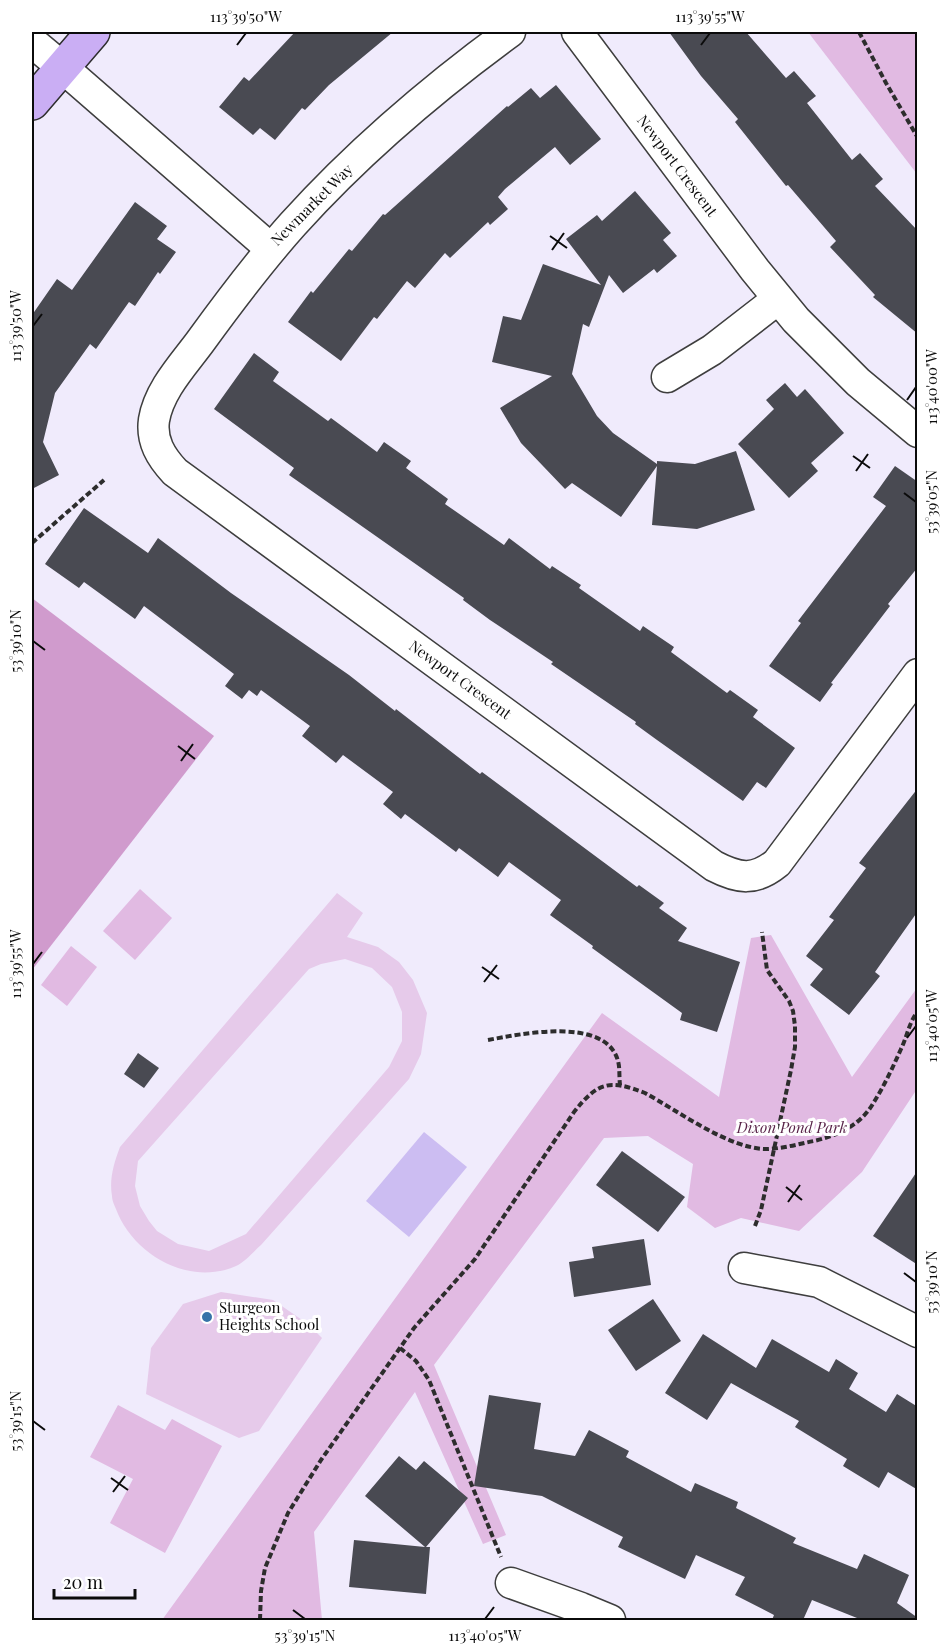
<svg xmlns="http://www.w3.org/2000/svg" width="949" height="1652" font-family="'Playfair Display',serif">
	<rect width="100%" height="100%" fill="#f0ebfc"/>
	<g fill="#e1bae2">
		<path d="M808,32H917V174Z"/>
		<path d="M140,889L172,918L135,960L103,931Z"/>
		<path d="M771,935L852,1077L917,988V1089L862,1172L799,1231L741,1218L715,1228L687,1207L693,1164L648,1136L604,1138L434,1365L506,1535L483,1544L415,1392L314,1532L322,1620H162L602,1013L719,1097L751,938Z"/>
		<path d="M71,946L97,967L67,1006L41,985Z"/>
		<path d="M118,1405L165,1430L172,1419L222,1446L165,1553L110,1523L133,1479L90,1457Z"/>
	</g>
	<path fill="#d09bcd" d="M32,598L214,736L32,970Z"/>
	<path fill="#ccbdf2" d="M424,1132L467,1167L409,1237L366,1201Z"/>
	<g fill="#e6caea" fill-rule="evenodd">
		<path d="M337,893L363,913L347,937L378,947L399,962L413,980L427,1013L421,1054L409,1079L261,1245C254,1251 245,1262 236,1266C191,1286 137,1257 118,1214C116,1208 112,1202 112,1196C109,1179 114,1163 120,1147ZM345,959L372,968L392,987L402,1012V1041L389,1067L246,1234L209,1251L178,1244L157,1231L149,1221L140,1206L135,1186L138,1161L309,969L321,964Z"/>
		<path d="M221,1292L273,1300L308,1324L322,1338L259,1431L239,1438L146,1394L151,1348L183,1304Z"/>
	</g>
	<g fill="#494a52">
		<path d="M295,32H393L329,85L305,110L302,108L275,140L260,128L253,135L219,107L244,77L249,81Z"/>
		<path d="M669,32H746L786,78L794,71L816,96L807,103L852,160L860,153L883,179L875,186L918,231V334L873,297L875,295L830,247L836,241L788,185L786,186L735,122L738,119L701,76Z"/>
		<path d="M556,85L601,139L570,165L555,147L505,189L498,197L508,209L490,225L488,222L450,258L445,253L415,288L407,281L377,319L374,317L341,361L288,322L311,291L313,293L349,249L352,251L383,214L385,215L507,106L508,107L531,88L540,98Z"/>
		<path d="M635,191L671,233L663,240L677,256L657,273L654,269L623,293L609,275L589,327L583,324L572,374L597,416L613,433L657,464V461L695,464L736,451L755,510L697,529L652,525L657,466L621,517L572,483L565,489L521,443L500,408L552,376L492,362L503,316L521,320L543,264L601,285L566,239L597,215L602,221Z"/>
		<path d="M135,202L167,226L157,239L176,252L160,274L158,272L135,306L129,302L96,349L90,344L55,393L43,442L59,475L32,489V315L57,279L72,290Z"/>
		<path d="M254,353L279,372L273,381L328,421L331,418L377,452L384,442L411,461L406,468L448,499L445,504L504,545L509,538L550,569L552,566L581,585L579,588L640,631L643,626L674,647L671,652L727,693L730,690L758,710L753,717L795,748L766,788L757,782L743,801L657,740L635,724L636,722L551,664L553,662L490,620L463,600L464,598L289,475L294,468L214,409Z"/>
		<path d="M785,383L797,397L805,389L844,433L811,463L818,471L789,498L738,444L774,409L766,400Z"/>
		<path d="M895,466L918,482V567L888,604L890,606L831,683L833,684L820,702L769,666L801,623L798,621L886,506L873,497Z"/>
		<path d="M84,508L148,553L158,538L231,593L349,675L395,711L396,709L480,774L482,772L637,887L639,885L664,903L659,908L687,928L678,941L740,962L717,1032L680,1020L682,1013L592,948L593,946L550,915L561,900L509,862L498,877L459,848L456,852L405,814L401,819L383,804L393,792L343,755L336,763L302,736L310,726L261,690L257,696L249,690L242,699L225,686L234,674L144,606L135,619L84,582L79,588L45,564Z"/>
		<path d="M918,788V911L875,972L880,976L849,1015L810,985L823,969L806,956L834,920L829,917L866,868L859,863Z"/>
		<path d="M138,1053L159,1068L144,1088L124,1074Z"/>
		<path d="M622,1151L685,1197L658,1232L596,1185Z"/>
		<path d="M918,1170V1265L873,1236Z"/>
		<path d="M644,1239L651,1285L574,1297L569,1262L594,1258L592,1247Z"/>
		<path d="M653,1299L681,1341L636,1371L608,1330Z"/>
		<path d="M703,1334L756,1368L772,1339L829,1372L836,1359L858,1373L849,1389L886,1412L897,1394L918,1407V1490L888,1472L879,1488L843,1466L847,1459L795,1427L799,1421L731,1383L707,1420L665,1393Z"/>
		<path d="M489,1395L541,1403L534,1449L575,1456L589,1430L629,1451L626,1457L691,1492L695,1483L738,1502L736,1508L796,1538L793,1543L857,1569L864,1554L909,1575L897,1603L918,1618V1620H862L812,1600L803,1620H772L774,1615L735,1595L745,1577L696,1555L685,1579L618,1547L623,1537L542,1496L474,1486Z"/>
		<path d="M399,1456L416,1470L424,1461L468,1498L426,1547H430L426,1594L349,1587L354,1540L425,1547L365,1496Z"/>
	</g>
	<g fill="none" stroke-linecap="round" stroke-linejoin="round">
		<g stroke="#3e3e3e" stroke-width="33">
			<g id="street">
				<path d="M510,32C432,89 358,152 293,224C259,262 229,302 200,342C183,365 159,390 154,420C151,441 161,457 175,472L714,866C739,879 755,881 777,863L918,674"/>
				<path d="M577,32L755,270L796,320L858,382L918,432"/>
				<path d="M32,42L62,67L271,249"/>
				<path d="M667,377L712,350L778,299"/>
				<path d="M744,1268L819,1282L918,1332"/>
				<path d="M511,1583L581,1608L610,1620"/>
			</g>
		</g>
		<g stroke="#2d2d2d" stroke-width="36">
			<path id="secondary" d="M32,103L93,32"/>
		</g>
		<g stroke="#2d2d2d" stroke-width="4" stroke-dasharray="6 3" stroke-linecap="butt">
			<path d="M859,32L886,83L918,138"/>
			<path d="M32,543L104,480"/>
			<path d="M488,1040C520,1034 606,1016 618,1061C620,1068 619,1077 620,1085"/>
			<path d="M755,1226L761,1210L791,1070L795,1047V1026L793,1011L789,1001L767,970L762,932"/>
			<path d="M400,1348L416,1361L429,1380L501,1557"/>
			<path d="M260,1620L261,1591L265,1568L288,1513L321,1460L414,1328L475,1259L574,1112C598,1082 609,1079 645,1093C678,1111 728,1148 765,1149C782,1149 798,1144 814,1141C839,1135 861,1125 874,1102C884,1086 893,1067 901,1049C907,1037 909,1022 918,1011"/>
		</g>
		<use href="#street" stroke="#fff" stroke-width="30"/>
		<use href="#secondary" stroke="#caaef4" stroke-width="33"/>
	</g>
	<path fill="none" stroke="#0b0b0b" stroke-width="2" d="M237,45L246,33M701,45L710,33M550,236L567,248M552,250L564,233M33,326L42,314M907,400L916,387M853,456L870,468M856,471L868,454M904,493L916,502M33,641L45,650M178,746L195,759M181,761L193,744M33,964L42,952M482,967L499,979M484,982L497,965M907,1038L916,1026M786,1187L802,1200M788,1202L800,1185M904,1273L916,1282M33,1421L45,1430M111,1478L128,1490M113,1492L125,1476M293,1610L305,1619M485,1619L494,1607"/>
	<circle fill="#3673a8" stroke="#fff" stroke-width="2" cx="207" cy="1317" r="6"/>
	<g text-anchor="middle" stroke-width="6" stroke-linejoin="round" paint-order="stroke">
		<g font-size="15" fill="#0b0b0b" stroke="#fff">
			<text transform="translate(677 166) rotate(53)" y="5">Newport Crescent</text>
			<text transform="translate(312 205) rotate(-45)" y="5">Newmarket Way</text>
			<text transform="translate(460 680) rotate(36)" y="5">Newport Crescent</text>
		</g>
		<g font-size="15" font-style="italic" fill="#592449" stroke="#fff">
			<text x="792" y="1133">Dixon Pond Park</text>
		</g>
		<g font-size="15" fill="#0b0b0b" stroke="#fff" text-anchor="start">
			<text x="219" y="1313">Sturgeon<tspan x="219" dy="17">Heights School</tspan></text>
		</g>
	</g>
	<rect width="949" height="1652" fill="none" stroke="#ffffff" stroke-width="66"/>
	<path d="M54 1589v9h81v-9" fill="none" stroke="#0b0b0b" stroke-width="3"/>
	<text x="63" y="1589" font-size="18" fill="#0b0b0b" stroke="#ffffff" stroke-width="4.5" paint-order="stroke">20 m</text>
	<rect x="33" y="33" width="883" height="1586" fill="none" stroke="#0b0b0b" stroke-width="2"/>
	<g font-size="15" text-anchor="middle" fill="#0b0b0b">
		<text x="246" y="22">113°39'50"W</text>
		<text x="710" y="22">113°39'55"W</text>
		<text transform="translate(16 326) rotate(-90)" y="5">113°39'50"W</text>
		<text transform="translate(932 387) rotate(-90)" y="5">113°40'00"W</text>
		<text transform="translate(932 502) rotate(-90)" y="5">53°39'05"N</text>
		<text transform="translate(16 641) rotate(-90)" y="5">53°39'10"N</text>
		<text transform="translate(16 964) rotate(-90)" y="5">113°39'55"W</text>
		<text transform="translate(932 1026) rotate(-90)" y="5">113°40'05"W</text>
		<text transform="translate(932 1282) rotate(-90)" y="5">53°39'10"N</text>
		<text transform="translate(16 1421) rotate(-90)" y="5">53°39'15"N</text>
		<text x="305" y="1641">53°39'15"N</text>
		<text x="485" y="1641">113°40'05"W</text>
	</g>
</svg>
